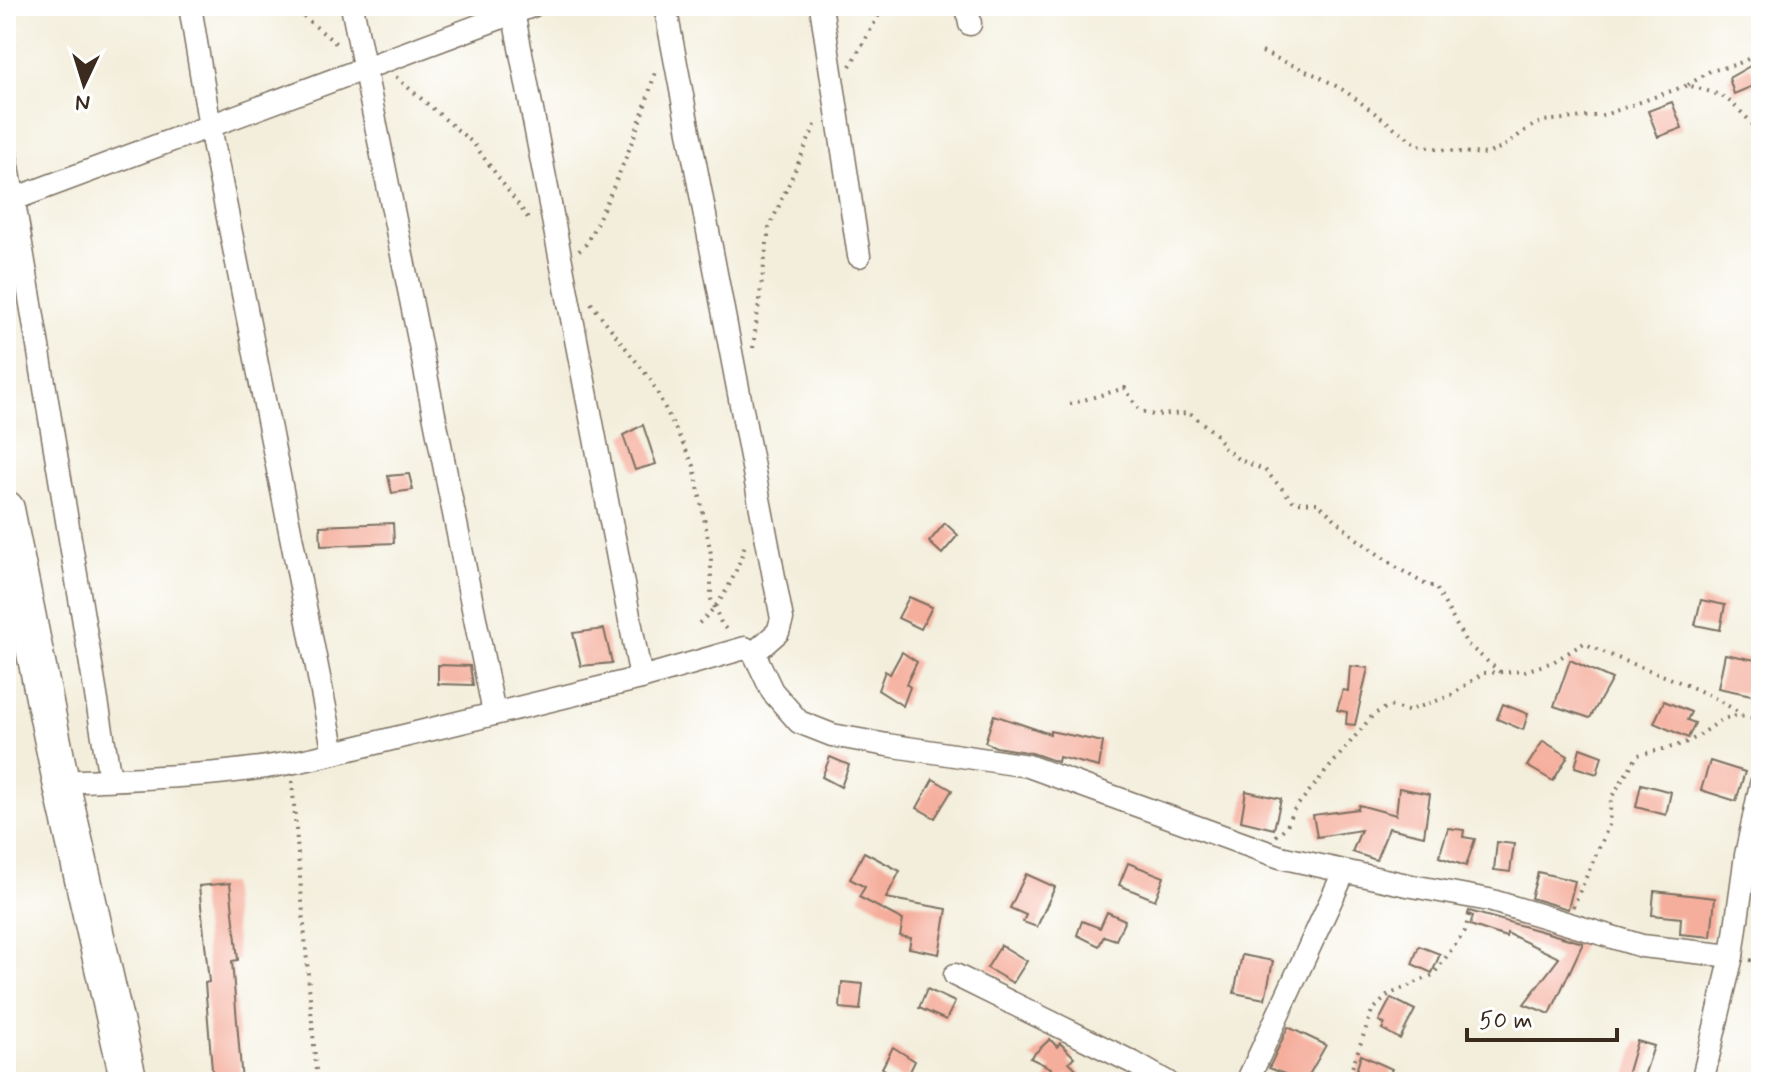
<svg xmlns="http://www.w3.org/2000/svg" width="1767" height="1088" font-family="Mynerve,sans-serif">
	<rect width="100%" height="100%" fill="#fff"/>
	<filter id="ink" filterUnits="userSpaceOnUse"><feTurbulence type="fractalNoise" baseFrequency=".0125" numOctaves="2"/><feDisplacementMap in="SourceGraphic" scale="16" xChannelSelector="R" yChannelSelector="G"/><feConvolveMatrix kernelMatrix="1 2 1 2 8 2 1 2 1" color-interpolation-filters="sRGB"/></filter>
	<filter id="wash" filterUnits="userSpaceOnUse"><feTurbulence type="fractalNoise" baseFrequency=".006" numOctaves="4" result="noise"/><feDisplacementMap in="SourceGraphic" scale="32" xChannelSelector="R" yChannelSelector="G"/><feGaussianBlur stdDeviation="1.8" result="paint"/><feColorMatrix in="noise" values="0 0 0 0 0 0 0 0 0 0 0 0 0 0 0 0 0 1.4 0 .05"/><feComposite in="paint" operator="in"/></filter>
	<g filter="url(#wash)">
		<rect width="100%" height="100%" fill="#f3eedb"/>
		<g id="blocks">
			<g fill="#f5ae9c">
				<path d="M1750,66L1760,83L1734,94L1729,78Z"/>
				<path d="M1672,102L1682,128L1658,137L1648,111Z"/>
				<path d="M643,425L656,464L635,470L623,435Z"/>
				<path d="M409,474L413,490L392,493L388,476Z"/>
				<path d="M393,523L394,543L321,546L320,526Z"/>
				<path d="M945,523L958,535L942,554L929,542Z"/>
				<path d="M909,597L932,607L921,629L898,618Z"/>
				<path d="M1701,600L1725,605L1720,630L1695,625Z"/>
				<path d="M604,629L612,663L581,666L573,633Z"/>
				<path d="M902,652L917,662L906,684L910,687L903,706L878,690L885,671L890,674Z"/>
				<path d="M1725,654L1761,661V697L1718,688Z"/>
				<path d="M1570,660L1612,679L1590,718L1554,706Z"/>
				<path d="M438,665L470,666L473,685L438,684Z"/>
				<path d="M1350,666L1368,668L1355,725L1346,724L1347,712L1337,710L1343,690L1348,691Z"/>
				<path d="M1664,701L1691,712L1687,720L1695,723L1688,738L1654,723Z"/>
				<path d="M1503,704L1528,714L1523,730L1497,719Z"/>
				<path d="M994,715L1050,734V731L1103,742L1099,767L1059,757L1058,762L1032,753L996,747L985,742Z"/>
				<path d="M1543,741L1568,756L1553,781L1527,766Z"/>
				<path d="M1580,748L1602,756L1597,774L1575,767Z"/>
				<path d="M830,757L849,765L841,787L822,777Z"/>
				<path d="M1710,761L1745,772L1736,801L1701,790Z"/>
				<path d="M933,779L952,790L935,818L917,808Z"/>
				<path d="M1641,784L1671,792L1666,815L1636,807Z"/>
				<path d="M1399,788L1430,794L1424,836L1389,828L1376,860L1352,852L1361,830L1317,837L1313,815L1358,809L1359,805L1396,815Z"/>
				<path d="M1246,791L1281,799L1274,829L1241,821Z"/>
				<path d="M1448,828L1464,830L1463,837L1475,839L1466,866L1439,857Z"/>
				<path d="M1497,842L1514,844L1510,872L1494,870Z"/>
				<path d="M864,852L900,871L886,898L947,909L939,954L909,948L911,938L900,936L903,920L859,897L865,887L850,879Z"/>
				<path d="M1128,863L1164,877L1155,900L1119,885Z"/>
				<path d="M1538,872L1575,881L1568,909L1531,898Z"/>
				<path d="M1026,874L1055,887L1037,927L1023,922L1026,915L1010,908Z"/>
				<path d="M230,883L238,960L232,961L242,1082H213L205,983L209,982L199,886Z"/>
				<path d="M1654,891L1715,898L1711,937L1680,934L1681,918L1652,915Z"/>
				<path d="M1469,911L1583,943L1550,1014L1524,1004L1559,958L1507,933L1506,937L1470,925L1473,916L1468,914Z"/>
				<path d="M1107,912L1125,920L1116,940L1104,936L1099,946L1077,935L1082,921L1100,928Z"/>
				<path d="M1001,945L1027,961L1013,983L987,968Z"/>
				<path d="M1419,946L1440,954L1432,973L1412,964Z"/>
				<path d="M1242,955L1273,961L1265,999L1234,993Z"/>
				<path d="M842,982L863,984L860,1010L840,1008Z"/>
				<path d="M927,989L955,1002L946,1020L919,1008Z"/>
				<path d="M1391,998L1415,1010L1400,1039L1382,1029L1385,1024L1379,1021Z"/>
				<path d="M1288,1027L1326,1045L1305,1082L1269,1068Z"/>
				<path d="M1050,1039L1057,1047L1060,1043L1074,1057L1069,1062L1090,1082H1082L1067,1075L1060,1082H1046L1051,1068L1030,1058Z"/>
				<path d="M1637,1041L1654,1046L1642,1082H1625Z"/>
				<path d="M893,1047L915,1061L905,1082L882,1068Z"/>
				<path d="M1361,1055L1392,1069L1386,1082H1353Z"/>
			</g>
		</g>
	</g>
	<g filter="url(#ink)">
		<use href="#blocks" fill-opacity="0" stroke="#7b6f60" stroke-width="2"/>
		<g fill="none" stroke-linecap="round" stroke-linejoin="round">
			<g stroke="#7b6f60" stroke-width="25">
				<g id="minor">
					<path d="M352,6L494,713"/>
					<path d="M512,6L641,678"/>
					<path d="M665,6L782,619L778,632L754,653"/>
					<path d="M821,6L859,256"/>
					<path d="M967,6L970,24"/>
					<path d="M6,154L110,779"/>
					<path d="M6,202L532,6"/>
					<path d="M334,753L641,678L745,648L754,653L772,691L799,722L832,735L887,745L1028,766L1280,857L1407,885L1489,900L1642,946L1732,956"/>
					<path d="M61,782C152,777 246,777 334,753L210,127L190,6"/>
					<path d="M955,975L1132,1062L1167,1082"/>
					<path d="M1247,1082L1344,872"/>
					<path d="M1702,1082L1732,956L1746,855L1761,784"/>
				</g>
			</g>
			<g stroke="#7b6f60" stroke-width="39">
				<path id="primary" d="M6,509L61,782L129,1082"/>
			</g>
			<g stroke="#7b6f60" stroke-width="4" stroke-dasharray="2 6" stroke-linecap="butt">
				<path d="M291,6L339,46"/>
				<path d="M1262,52L1320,77L1345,91L1418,145L1458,152L1487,154L1506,145L1527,129L1543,121L1604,115L1688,85C1700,89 1714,92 1725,98C1733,103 1758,128 1761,136"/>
				<path d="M850,66L884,6"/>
				<path d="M396,77L474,144L531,222"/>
				<path d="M1688,85L1710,71L1735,65L1761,53"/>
				<path d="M579,251L586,244C615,187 639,131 656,69"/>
				<path d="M591,303L652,382L694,466L711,554V599L722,625L729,632"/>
				<path d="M753,348L769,228L817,121"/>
				<path d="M1070,404L1125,388L1139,410L1153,415L1190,413L1217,435L1224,448L1238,459L1265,470L1294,502L1318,503L1353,536L1396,567L1428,586H1435L1467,644L1500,672"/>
				<path d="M699,623C723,603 737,574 745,544"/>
				<path d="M292,781L317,1082"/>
				<path d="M1276,836L1287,826L1292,812L1373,715L1389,706L1408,711L1450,696L1483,673L1525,671L1553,662L1584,643C1636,669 1694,681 1742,715"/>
				<path d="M1573,907L1609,825L1611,798L1638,755C1654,751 1672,748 1687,742C1719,727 1721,707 1761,721"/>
				<path d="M1750,960L1761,962"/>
				<path d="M1347,1082L1372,1011L1388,995L1433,975L1465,931L1469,915"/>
			</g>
			<use href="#minor" stroke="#fff" stroke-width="22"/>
			<use href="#primary" stroke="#fff" stroke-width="36"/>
		</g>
	</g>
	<rect width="1767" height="1088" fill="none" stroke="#fff" stroke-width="32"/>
	<g transform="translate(84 84) rotate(184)" stroke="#ffffff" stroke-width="6" paint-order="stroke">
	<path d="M0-6L14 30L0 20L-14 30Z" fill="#3b2a1e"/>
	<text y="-12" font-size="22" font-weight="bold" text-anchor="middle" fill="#3b2a1e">N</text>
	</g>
	<path d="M1467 1028v12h150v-12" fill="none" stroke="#3b2a1e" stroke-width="4"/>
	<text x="1479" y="1028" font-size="24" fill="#3b2a1e" stroke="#ffffff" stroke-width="6" paint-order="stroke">50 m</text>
</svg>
